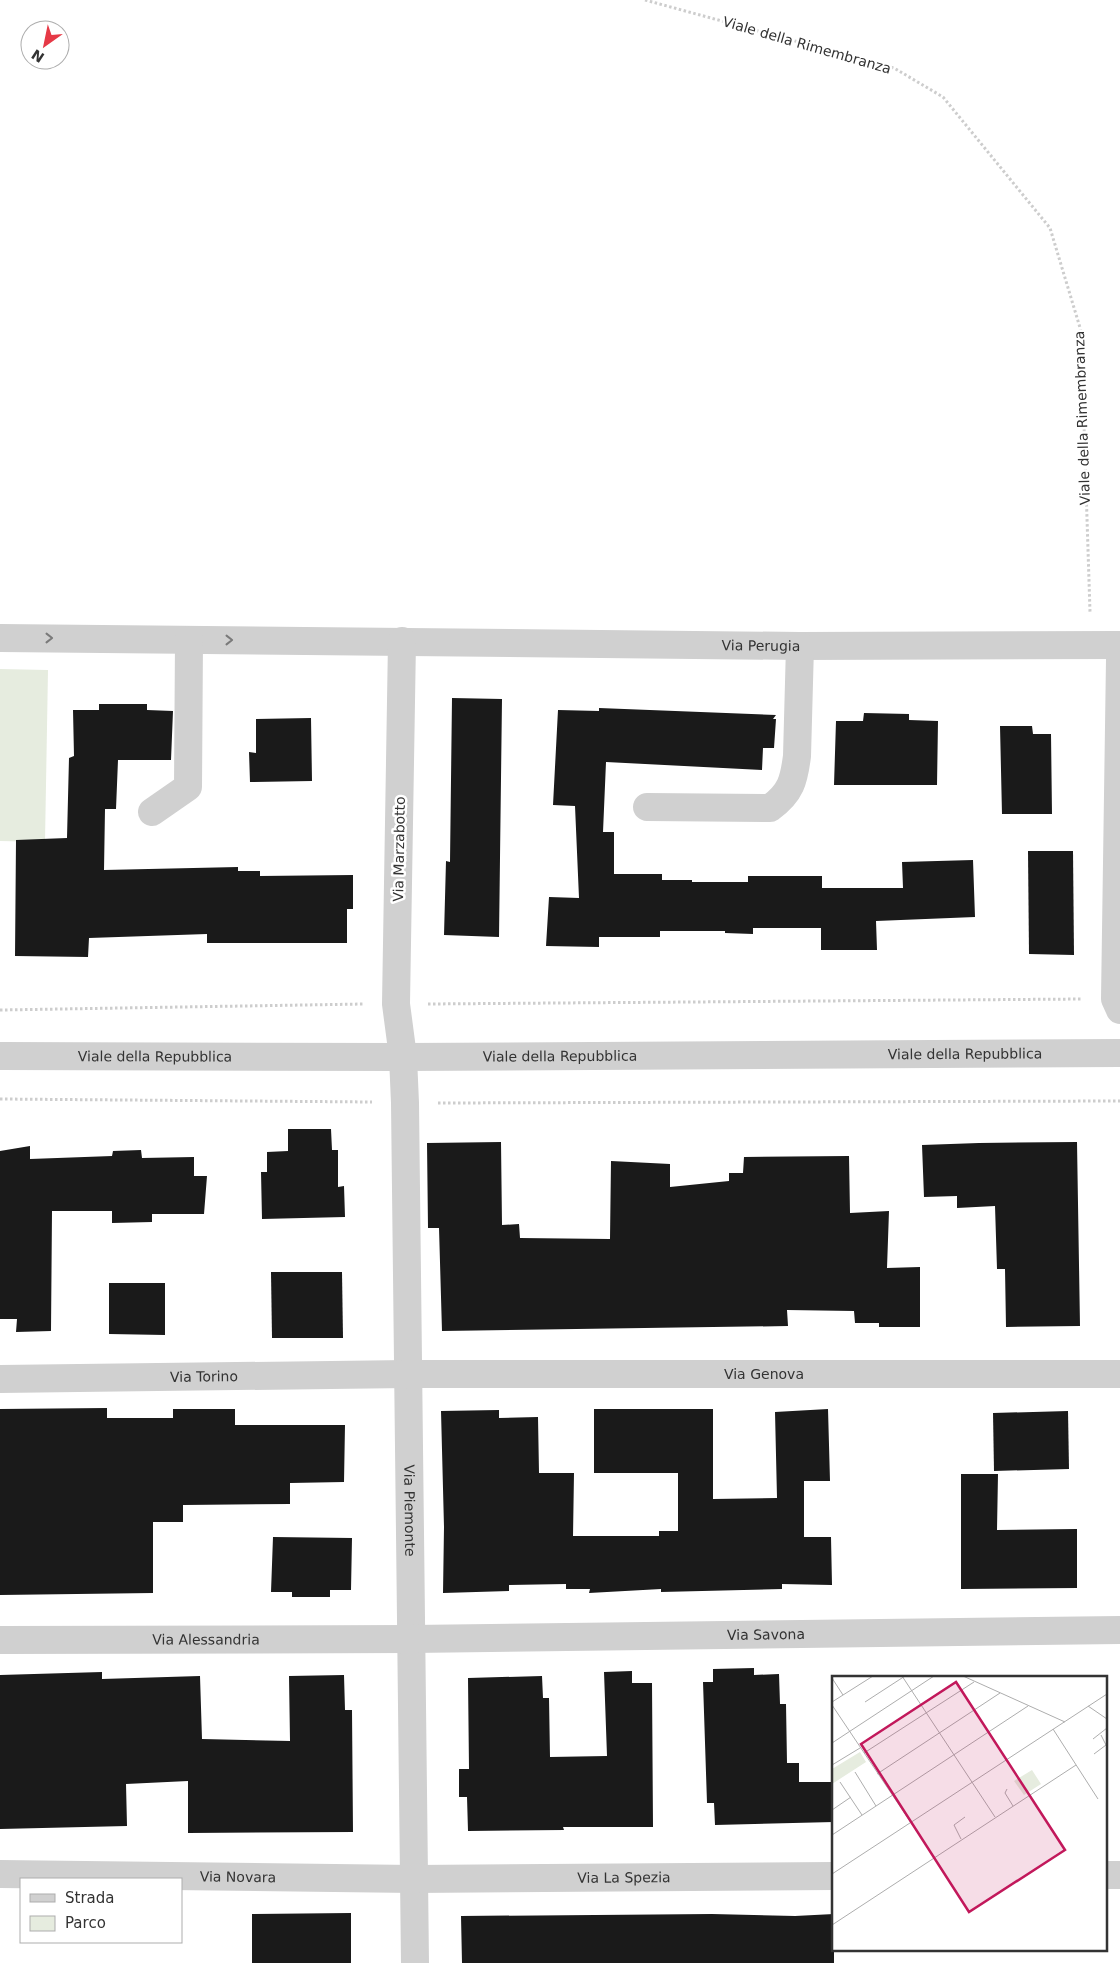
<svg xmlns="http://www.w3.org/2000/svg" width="1120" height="1963" font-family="'DejaVu Sans',sans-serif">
	<rect width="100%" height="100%" fill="#fff"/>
	<path fill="#e6ecdf" d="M0,669L48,670L45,842L0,841Z"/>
	<g fill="#1a1a1a">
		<path d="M452,698L502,699L499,937L444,935L446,861L450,862Z"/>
		<path d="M99,704H147V710L173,711L171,760H118L116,809H105L104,870L238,867V871H260V876L353,875V909H347V943H207V934L89,938L88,957L15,956L16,840L67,838L69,758L74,756L73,710H99Z"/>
		<path d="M599,708L776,715L773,719H776L774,748H763L762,770L606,762L603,832H614V874H662V880H692V882H748V876H822V888H903L902,862L973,860L975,917L876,921L877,950H821V928H753V934L725,933V931H660V937H599V947L546,946L549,897L579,898L575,806L553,805L558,710L599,711Z"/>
		<path d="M864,713L909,714V720L938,721L937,785H834L836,721H863Z"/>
		<path d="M311,718L312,781L250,782L249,752L256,753V719Z"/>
		<path d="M1000,726H1032L1033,734H1051L1052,814H1002Z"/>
		<path d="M1028,851H1073L1074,955L1029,954Z"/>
		<path d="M288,1129H331L332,1150H338V1187L344,1186L345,1217L262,1219L261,1172H267V1152L288,1151Z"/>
		<path d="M501,1142L502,1225L519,1224L520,1238L610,1239L611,1161L670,1164V1187L729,1181V1173H743L744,1157L849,1156L850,1213L889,1211L887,1268L920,1267V1327H879V1323H855L854,1311L787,1310L788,1326L442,1331L439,1228H428L427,1143Z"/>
		<path d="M1077,1142L1080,1326L1006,1327L1005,1269H997L995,1206L957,1208V1196L924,1197L922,1145L979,1143Z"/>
		<path d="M30,1146V1159L112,1156L113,1151L141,1150L142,1158L194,1157V1176H207L204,1214H152V1222L112,1223V1211H52L51,1331L16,1332L17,1319H0V1151Z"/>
		<path d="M271,1272H342L343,1338H272Z"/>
		<path d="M109,1283H165V1335L109,1334Z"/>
		<path d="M107,1408V1418H173V1409H235V1425H345L344,1482L290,1483V1504L183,1505V1522H153V1593L0,1595V1409Z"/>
		<path d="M594,1409H713V1499L777,1498L775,1412L828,1409L830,1481H804V1537H831L832,1585L782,1584V1589L661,1592V1589L589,1593L590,1589H566V1584L509,1585V1591L443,1593L444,1527L441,1411L499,1410V1418L538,1417L539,1473H574L573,1536H659V1531H678V1473H594Z"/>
		<path d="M1068,1411L1069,1469L994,1471L993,1413Z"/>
		<path d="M961,1474H998L997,1530L1077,1529V1588L961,1589Z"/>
		<path d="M273,1537L352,1538L351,1590H330V1597H292V1592H271Z"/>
		<path d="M754,1668V1675L779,1674L780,1704H786L787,1763H799V1782H834V1822L715,1825L714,1803H707L703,1682H713V1669Z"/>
		<path d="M632,1671V1683H652L653,1827H563L564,1830L468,1831L467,1797H459V1769H469L468,1678L542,1676L543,1698H549L550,1757L607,1756L604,1672Z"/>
		<path d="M102,1672V1679L200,1676L202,1739L290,1741L289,1676L344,1675L345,1710H352L353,1832L188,1833V1781L126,1784L127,1826L0,1829V1675Z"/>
		<path d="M351,1913V1963H252V1914Z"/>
		<path d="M712,1914L795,1916L834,1914V1963H462L461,1916Z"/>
	</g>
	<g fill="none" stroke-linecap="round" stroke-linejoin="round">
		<g stroke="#cdcdcd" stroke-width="3" stroke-dasharray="2.5 2.5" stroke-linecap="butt">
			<path d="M645,0L894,68L943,97L1050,228L1081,331L1090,612"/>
			<path d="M428,1004L1082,999"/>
			<path d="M0,1010L364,1004"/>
			<path d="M0,1099L372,1102"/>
			<path d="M438,1103L1120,1101"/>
		</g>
		<g stroke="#d0d0d0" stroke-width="28">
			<path id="s1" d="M0,638L800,646L1120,645"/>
			<path id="s2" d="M402,641L396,1004L403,1057L405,1103L415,1963"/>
			<path d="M1120,659L1115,999L1120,1010"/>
			<path d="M647,807L770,808C791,793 794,780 797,756L800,646"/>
			<path d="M152,812L188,787L189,640"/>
			<path id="s3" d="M0,1056L403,1057L1120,1053"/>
			<path id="s4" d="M0,1379L408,1374H1120"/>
			<path id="s5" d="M0,1640L412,1639L1120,1630"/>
			<path id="s6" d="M0,1874L414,1879L834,1876"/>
			<path d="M1106,1875H1120"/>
		</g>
	</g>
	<defs><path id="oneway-chevron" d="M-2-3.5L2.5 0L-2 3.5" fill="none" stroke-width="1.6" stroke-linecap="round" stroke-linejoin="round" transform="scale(1.25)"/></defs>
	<g stroke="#7a7a7a">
		<use href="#oneway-chevron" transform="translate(49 638)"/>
		<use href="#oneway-chevron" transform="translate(229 640)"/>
	</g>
	<g text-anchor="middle" stroke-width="5" stroke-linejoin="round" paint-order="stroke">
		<g font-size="14" fill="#333" stroke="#fff">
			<text transform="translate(807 45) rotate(16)" y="5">Viale della Rimembranza</text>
			<text transform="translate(1082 418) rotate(-92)" y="5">Viale della Rimembranza</text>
			<text dy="5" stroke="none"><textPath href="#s1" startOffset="761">Via Perugia</textPath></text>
			<text transform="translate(399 849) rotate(-89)" y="5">Via Marzabotto</text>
			<text dy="5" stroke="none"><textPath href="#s3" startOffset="965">Viale della Repubblica</textPath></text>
			<text dy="5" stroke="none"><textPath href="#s3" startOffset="155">Viale della Repubblica</textPath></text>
			<text dy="5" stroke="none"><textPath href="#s3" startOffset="560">Viale della Repubblica</textPath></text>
			<text dy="5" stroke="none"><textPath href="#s4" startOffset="764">Via Genova</textPath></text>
			<text dy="5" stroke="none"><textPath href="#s4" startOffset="204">Via Torino</textPath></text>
			<text dy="5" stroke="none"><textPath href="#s2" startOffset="870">Via Piemonte</textPath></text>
			<text dy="5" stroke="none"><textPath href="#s5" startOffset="766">Via Savona</textPath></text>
			<text dy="5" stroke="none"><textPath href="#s5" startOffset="206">Via Alessandria</textPath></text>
			<text dy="5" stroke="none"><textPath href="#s6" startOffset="238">Via Novara</textPath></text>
			<text dy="5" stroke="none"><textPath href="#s6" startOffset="624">Via La Spezia</textPath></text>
		</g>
	</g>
	<g transform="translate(832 1676)">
		<rect width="275" height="275" fill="#fff"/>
		<path d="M28,76L34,86L0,108V93ZM200,94L209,108L192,119L182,105Z" fill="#e6ecdf"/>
		<path fill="none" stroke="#adadad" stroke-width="1" d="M70,0L163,141M131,0L233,46M0,2L11,19M0,26L41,0M33,26L73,0M0,29L102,181M256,30L275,43M221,53L266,123M261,63L275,52M0,67L102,0M32,77L142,6M262,78L274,69L269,59M0,89L28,72M23,96L44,130M45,98L168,17M8,106L30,139M175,113L173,117L181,130M0,134L19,121M0,159L196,30M129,163L122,149L133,141M0,198L275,18M0,249L244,89"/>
		<path fill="#c2185b" fill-opacity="0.15" stroke="#c2185b" stroke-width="2.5" d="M124,6L233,174L137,236L29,68Z"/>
		<rect width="275" height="275" fill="none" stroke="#333" stroke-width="2.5"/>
	</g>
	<rect x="20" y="1878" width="162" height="65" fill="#ffffff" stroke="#adadad"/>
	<rect x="30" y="1894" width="25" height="8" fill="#d0d0d0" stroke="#adadad"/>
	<text x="65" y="1903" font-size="15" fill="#333333">Strada</text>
	<rect x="30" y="1916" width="25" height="15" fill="#e6ecdf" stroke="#adadad"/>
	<text x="65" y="1928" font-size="15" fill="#333333">Parco</text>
	<g transform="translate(45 45) rotate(213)"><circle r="24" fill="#ffffff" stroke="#adadad"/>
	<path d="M0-4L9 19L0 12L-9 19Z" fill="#e63946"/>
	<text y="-8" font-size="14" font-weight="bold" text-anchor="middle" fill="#333333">N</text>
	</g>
</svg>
